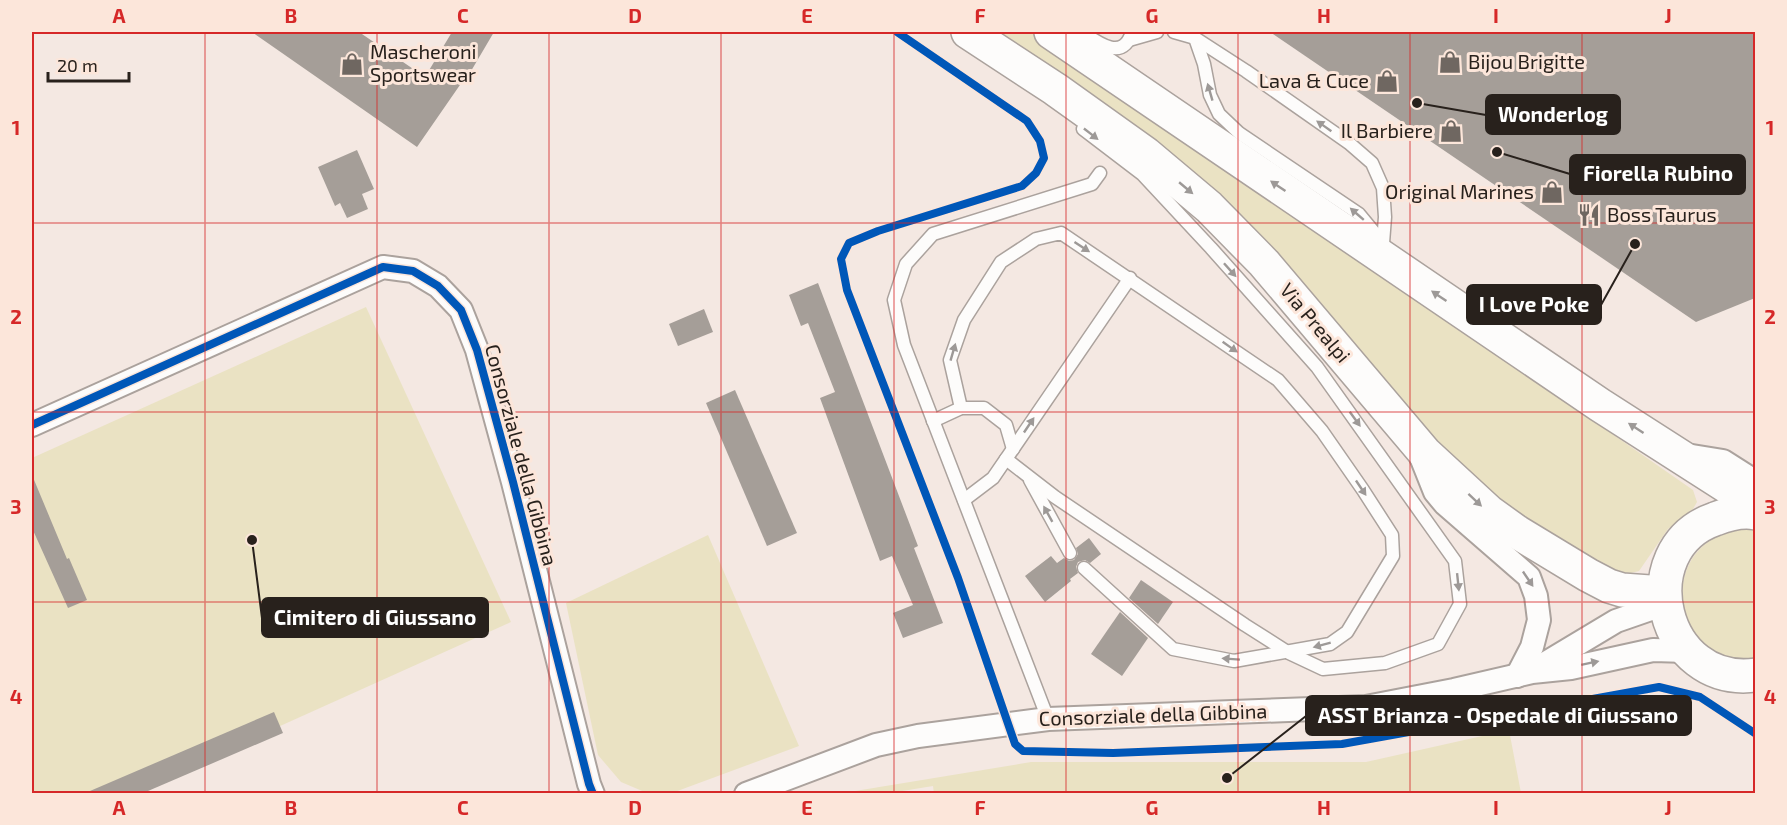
<svg xmlns="http://www.w3.org/2000/svg" width="1787" height="825" font-family="'Exo 2',sans-serif">
	<rect width="100%" height="100%" fill="#f4e8e2"/>
	<g fill="#eae2c3">
		<path d="M999,32H1033L1693,490L1697,502L1693,509L1668,529L1639,571L1619,576L1595,568L1482,488L1431,435L1243,218L1154,143Z"/>
		<path d="M366,307L511,622L131,793H32V458Z"/>
		<path d="M1752,529L1755,530V659C1747,659 1736,660 1728,657C1673,641 1666,563 1716,537C1727,530 1740,530 1752,529Z"/>
		<path d="M708,535L799,746L672,793H647L621,782L598,755L566,603Z"/>
		<path d="M1509,730L1521,793L934,794L933,786L890,793H843L1031,762H1366Z"/>
	</g>
	<g fill="#a59e98">
		<path d="M252,32H359L425,77L452,32H494L464,83L462,82L417,147Z"/>
		<path d="M1270,32H1755V298L1696,322Z"/>
		<path d="M357,150L374,189L362,194L368,209L347,218L340,203L335,206L318,167Z"/>
		<path d="M818,283L918,546L914,548L943,623L903,638L893,613L913,605L892,556L880,561L820,398L835,392L808,323L801,326L789,295Z"/>
		<path d="M704,309L713,332L678,346L669,324Z"/>
		<path d="M735,390L797,533L767,546L706,403Z"/>
		<path d="M32,475L67,559L69,558L87,600L68,608L32,528Z"/>
		<path d="M1089,538L1101,554L1090,563L1085,560L1078,562L1076,567L1078,573L1070,579L1071,581L1045,602L1025,576L1051,556L1057,563L1064,558L1069,561L1074,560L1078,554L1076,548Z"/>
		<path d="M1141,580L1173,602L1158,624L1129,598Z"/>
		<path d="M1120,612L1148,638L1122,676L1091,654Z"/>
		<path d="M274,712L283,733L141,794H83Z"/>
	</g>
	<g fill="none" stroke-linecap="round" stroke-linejoin="round">
		<g stroke="#aba29d" stroke-width="15">
			<g id="lane">
				<path d="M1082,32C1098,43 1123,62 1132,32"/>
				<path d="M1174,32L1195,38L1246,71L1349,143L1372,163L1383,188L1385,217L1383,243"/>
				<path d="M1188,32L1195,38L1204,64L1210,95L1219,114L1239,133L1359,214L1383,243"/>
				<path d="M1129,40L1157,32"/>
				<path d="M961,408L950,360L964,320L1001,262L1036,239L1061,233L1278,380L1322,431L1363,490L1392,535L1393,556L1347,632L1330,644L1234,661L1173,649L1084,568"/>
				<path d="M933,421L961,408H984L1006,425L1013,449"/>
				<path d="M1006,459L1055,497L1245,625L1289,653L1323,669L1385,663L1438,644L1460,604L1455,561L1317,367L1211,248L1142,174L1083,129"/>
				<path d="M1030,480L1070,553"/>
				<path d="M964,500L993,478L1130,278"/>
				<path d="M1048,719L904,345L894,300L906,264L933,234L1092,184L1100,173"/>
			</g>
		</g>
		<g stroke="#aba29d" stroke-width="26">
			<g id="street">
				<path d="M32,425L383,267L413,271L438,286L461,310L477,350L513,482L589,784L593,794"/>
				<path d="M1419,452L1435,492L1445,504L1529,577L1536,596L1539,620L1532,647L1517,676"/>
				<path d="M1686,455L1723,461L1756,482"/>
				<path d="M1536,669L1616,621L1665,604"/>
				<path d="M746,794L876,745L918,736L1048,719L1366,707L1454,690L1532,672L1571,668L1653,650L1687,651"/>
			</g>
		</g>
		<g stroke="#aba29d" stroke-width="36">
			<g id="secondary">
				<path d="M968,32L1055,89L1146,154L1209,207L1264,263L1425,453L1489,512L1517,532L1588,575L1609,586L1622,590L1664,593"/>
				<path d="M1051,32L1600,405L1756,505"/>
				<path d="M1756,513C1742,510 1728,514 1715,519C1629,549 1661,688 1756,675"/>
			</g>
		</g>
		<use href="#lane" stroke="#fdfcfb" stroke-width="12"/>
		<use href="#street" stroke="#fdfcfb" stroke-width="22"/>
		<use href="#secondary" stroke="#fdfcfb" stroke-width="33"/>
		<g stroke="#fce6da" stroke-width="11">
			<g id="cycleway">
				<path d="M897,32L1027,121L1040,141L1044,158L1036,173L1022,186L878,231L849,243L841,259L847,290L958,578L1015,744L1023,751L1113,753L1342,744L1659,687L1700,697L1756,734"/>
				<path d="M32,425L383,267L413,271L438,286L461,310L477,350L513,482L589,784L593,794"/>
			</g>
		</g>
		<use href="#cycleway" stroke="#0057b8" stroke-width="8"/>
	</g>
	<defs><path id="oneway-solid" d="M-6-.8H1V-3.2L6.5 0L1 3.2V.8H-6Z" transform="scale(1.5)"/></defs>
	<g fill="#9d9997">
		<use href="#oneway-solid" transform="translate(1210 92) rotate(-106)"/>
		<use href="#oneway-solid" transform="translate(1324 126) rotate(-145)"/>
		<use href="#oneway-solid" transform="translate(1091 134) rotate(38)"/>
		<use href="#oneway-solid" transform="translate(1278 186) rotate(-146)"/>
		<use href="#oneway-solid" transform="translate(1186 188) rotate(40)"/>
		<use href="#oneway-solid" transform="translate(1357 214) rotate(-139)"/>
		<use href="#oneway-solid" transform="translate(1082 247) rotate(33)"/>
		<use href="#oneway-solid" transform="translate(1230 270) rotate(48)"/>
		<use href="#oneway-solid" transform="translate(1439 296) rotate(-146)"/>
		<use href="#oneway-solid" transform="translate(1230 347) rotate(35)"/>
		<use href="#oneway-solid" transform="translate(953 352) rotate(-74)"/>
		<use href="#oneway-solid" transform="translate(1355 419) rotate(54)"/>
		<use href="#oneway-solid" transform="translate(1029 425) rotate(-56)"/>
		<use href="#oneway-solid" transform="translate(1636 428) rotate(-147)"/>
		<use href="#oneway-solid" transform="translate(1361 488) rotate(56)"/>
		<use href="#oneway-solid" transform="translate(1475 500) rotate(43)"/>
		<use href="#oneway-solid" transform="translate(1048 514) rotate(-119)"/>
		<use href="#oneway-solid" transform="translate(1528 579) rotate(56)"/>
		<use href="#oneway-solid" transform="translate(1458 582) rotate(84)"/>
		<use href="#oneway-solid" transform="translate(1322 645) rotate(165)"/>
		<use href="#oneway-solid" transform="translate(1231 659) rotate(-176)"/>
		<use href="#oneway-solid" transform="translate(1590 663) rotate(-12)"/>
	</g>
	<path fill="none" stroke="#d62828" stroke-width="1.5" stroke-opacity="0.55" d="M205,32V794M377,32V794M549,32V794M721,32V794M894,32V794M1066,32V794M1238,32V794M1410,32V794M1582,32V794M32,223H1756M32,412H1756M32,602H1756"/>
	<defs>
		<g id="shop-bare" transform="scale(1.8)"><path d="M-5-2.5h2.3a2.7 3.5 0 0 1 5.4 0H5L5.5 6h-11ZM-1.5-2.5h3a1.5 2.3 0 0 0-3 0Z" fill="#6f6761" stroke="#fce6da" stroke-width="2.5" paint-order="stroke"/></g>
		<g id="restaurant-bare" transform="scale(1.8)"><path d="M-5-6h1v4h1v-4h1v4h1v-4h1v5L-1.5 .5V6h-2V.5L-5-1ZM5-6V6H3V1.5H1.5Q1.5-4 5-6Z" fill="#6f6761" stroke="#fce6da" stroke-width="2.5" paint-order="stroke"/></g>
	</defs>
	<g fill-rule="evenodd">
		<use href="#shop-bare" x="1450" y="62"/>
		<use href="#shop-bare" x="352" y="64"/>
		<use href="#shop-bare" x="1387" y="81"/>
		<use href="#shop-bare" x="1451" y="131"/>
		<use href="#shop-bare" x="1552" y="192"/>
		<use href="#restaurant-bare" x="1589" y="215"/>
	</g>
	<g text-anchor="middle" stroke-width="6" stroke-linejoin="round" paint-order="stroke">
		<g font-size="20" fill="#28211c" stroke="#fce6da" text-anchor="start">
			<text x="370" y="59">Mascheroni<tspan x="370" dy="23">Sportswear</tspan></text>
			<text x="1468" y="69">Bijou Brigitte</text>
			<text x="1369" y="88" text-anchor="end">Lava &amp; Cuce</text>
			<text x="1433" y="138" text-anchor="end">Il Barbiere</text>
			<text x="1534" y="199" text-anchor="end">Original Marines</text>
			<text x="1607" y="222">Boss Taurus</text>
		</g>
		<g font-size="20" fill="#28211c" stroke="#fce6da">
			<text transform="translate(1315 323) rotate(50)" y="7">Via Prealpi</text>
			<text transform="translate(521 455) rotate(75)" y="7">Consorziale della Gibbina</text>
			<text transform="translate(1153 715) rotate(-2)" y="7">Consorziale della Gibbina</text>
		</g>
	</g>
	<path fill="none" stroke="#28211c" stroke-width="2" d="M1417 103L1486 115M1497 152L1570 174M1635 244L1601 305M252 540L262 618M1227 778L1306 716"/>
	<g fill="#28211c" stroke="#fce6da" stroke-width="2">
		<circle cx="1417" cy="103" r="6"/>
		<circle cx="1497" cy="152" r="6"/>
		<circle cx="1635" cy="244" r="6"/>
		<circle cx="252" cy="540" r="6"/>
		<circle cx="1227" cy="778" r="6"/>
	</g>
	<g fill="#28211c" stroke="#28211c" stroke-width="2">
		<rect x="1486" y="95" width="134" height="39" rx="6"/>
		<rect x="1570" y="155" width="175" height="39" rx="6"/>
		<rect x="1467" y="285" width="134" height="39" rx="6"/>
		<rect x="262" y="598" width="226" height="39" rx="6"/>
		<rect x="1306" y="696" width="385" height="39" rx="6"/>
	</g>
	<g font-size="21" text-anchor="middle" font-weight="bold" fill="#fff">
		<text x="1553" y="122">Wonderlog</text>
		<text x="1658" y="181">Fiorella Rubino</text>
		<text x="1534" y="312">I Love Poke</text>
		<text x="375" y="625">Cimitero di Giussano</text>
		<text x="1498" y="723">ASST Brianza - Ospedale di Giussano</text>
	</g>
	<rect width="1787" height="825" fill="none" stroke="#fce6da" stroke-width="66"/>
	<path d="M48 72v9h81v-9" fill="none" stroke="#28211c" stroke-width="3"/>
	<text x="57" y="72" font-size="18" fill="#28211c" stroke="#fce6da" stroke-width="4.5" paint-order="stroke">20 m</text>
	<rect x="33" y="33" width="1721" height="759" fill="none" stroke="#d62828" stroke-width="2"/>
	<g font-size="20" text-anchor="middle" font-weight="bold" fill="#d62828">
		<text x="119" y="23">A</text>
		<text x="291" y="23">B</text>
		<text x="463" y="23">C</text>
		<text x="635" y="23">D</text>
		<text x="807" y="23">E</text>
		<text x="980" y="23">F</text>
		<text x="1152" y="23">G</text>
		<text x="1324" y="23">H</text>
		<text x="1496" y="23">I</text>
		<text x="1668" y="23">J</text>
		<text x="16" y="135">1</text>
		<text x="1770" y="135">1</text>
		<text x="16" y="324">2</text>
		<text x="1770" y="324">2</text>
		<text x="16" y="514">3</text>
		<text x="1770" y="514">3</text>
		<text x="16" y="704">4</text>
		<text x="1770" y="704">4</text>
		<text x="119" y="815">A</text>
		<text x="291" y="815">B</text>
		<text x="463" y="815">C</text>
		<text x="635" y="815">D</text>
		<text x="807" y="815">E</text>
		<text x="980" y="815">F</text>
		<text x="1152" y="815">G</text>
		<text x="1324" y="815">H</text>
		<text x="1496" y="815">I</text>
		<text x="1668" y="815">J</text>
	</g>
</svg>
